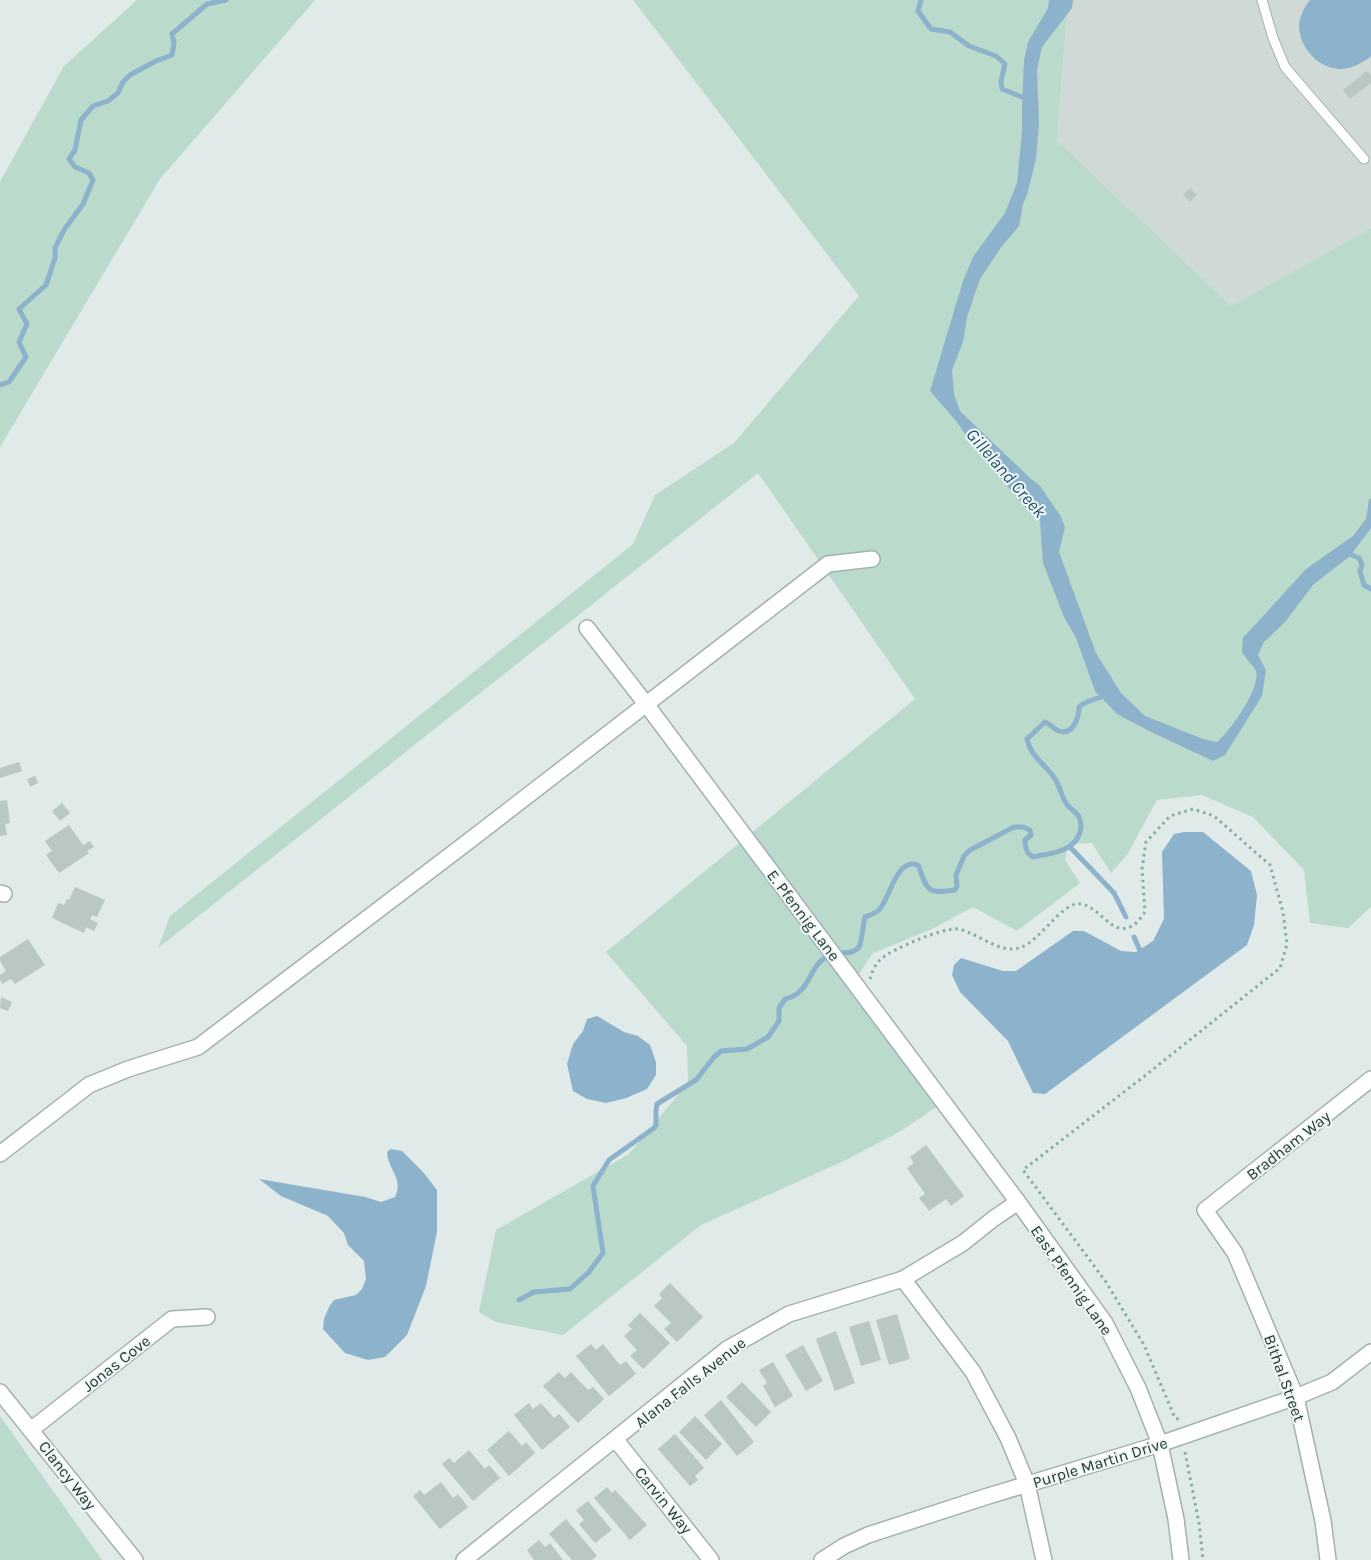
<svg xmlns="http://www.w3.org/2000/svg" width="1371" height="1560" font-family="Karla,sans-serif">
	<rect width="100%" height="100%" fill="#e0eae8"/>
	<path fill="#cfdad7" d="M1068,0H1371V228L1231,306L1057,140Z"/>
	<g fill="#badacb">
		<path d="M137,0H315L160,179L0,447V182L64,66Z"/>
		<path d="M633,0H1068L1057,140L1231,306L1371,228V907L1348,928L1310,923L1304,870L1253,817L1202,795L1157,800L1127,855L1111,873L1092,843L1068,844L1065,860L1080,883L1017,931L973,907L932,929L873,953L857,977L939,1105L901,1131L846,1160L701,1225L563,1335L496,1322L479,1312L496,1230L629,1154L688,1083L687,1046L606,952L915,699L758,473L158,948L170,916L633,544L655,495L734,443L859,296Z"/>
		<path d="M0,1416L102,1560H0Z"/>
	</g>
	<g fill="#8cb2cc">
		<path d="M1049,0H1073L1072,8L1042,47L1037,70L1039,125L1036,159L1027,195L1023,204L1019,226L1002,246L980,279L967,317L963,342L952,370L954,394L960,411L1030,478L1040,486L1060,515L1065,527L1059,552L1096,653L1121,693L1145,716L1203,739L1217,742C1230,731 1261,688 1256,671C1253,665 1246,659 1242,652L1243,638L1306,569L1353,536L1366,519L1369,500L1371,498V528L1350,556L1313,585L1285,622L1264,642L1258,655L1266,670L1262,696L1225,755L1213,761L1149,731L1117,714L1095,691L1076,638L1064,617L1043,563L1040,521L1028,510L978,452L956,421L930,391L963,281L973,257L1005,213L1017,183L1022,132V108L1024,60L1028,42L1048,8Z"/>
		<path d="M1310,0H1371V56L1369,58C1360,64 1352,68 1341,69C1318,69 1299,47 1299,25C1300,16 1304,7 1310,0Z"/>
		<path d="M1184,832H1203L1251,871L1257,895L1254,925L1247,945L1045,1094L1033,1093L1008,1041L960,992L952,975L954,965L961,958L1003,971H1016L1073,931H1084L1121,951L1136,952L1153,941L1164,919L1162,852L1174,834Z"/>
		<path d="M597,1016L624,1032L638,1036L650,1045L656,1062V1075L647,1089L626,1098L606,1103L587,1099L573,1091L567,1064L573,1044L583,1031L587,1019Z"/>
		<path d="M391,1149L402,1151L423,1172L437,1190V1232L426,1286L407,1335L385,1357L368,1360L345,1353L323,1329L324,1319L329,1307L334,1300L356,1295L362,1289L366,1279L364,1261L348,1245L344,1233L328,1216L281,1196L259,1179L365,1197L381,1202L395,1197C404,1177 388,1171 387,1152Z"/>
	</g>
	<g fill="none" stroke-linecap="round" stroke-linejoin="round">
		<g stroke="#8cb2cc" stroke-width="5">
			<path d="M921,0L918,11L931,29L950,32L969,46L996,56L1005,64L1001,81L1002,89L1027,99"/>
			<path d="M0,385L9,382L26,357L19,342L27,324L19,309L46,285L55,258V248L64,230L83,204L93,180L89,173L75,167L69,159L75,150L81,120L93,106L108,101L118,93L123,82L130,75L156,61L172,55L174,43L172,34L207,4L226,0"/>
			<path d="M1345,552L1359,558L1362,565L1360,571L1364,585L1371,589"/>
			<path d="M1070,847L1114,893L1126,917"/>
			<path d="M1134,937L1141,953"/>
			<path d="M519,1300L534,1292L570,1289L589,1272L603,1253L593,1186L609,1160L654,1128L656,1125V1111L657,1104L696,1080L714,1057L721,1051L747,1049L768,1037L779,1021V1008L785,999C813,992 807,965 830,955C839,951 852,956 859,947C862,941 863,924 865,917C870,915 876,913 879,910C890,899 896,857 918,865C928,891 926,894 955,890L957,886L956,875L964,856L970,850L1014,827H1023L1030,830L1031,835L1025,840C1025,847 1026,853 1033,857C1051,853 1074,852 1080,832C1082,826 1081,822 1079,817C1076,811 1069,809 1066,803C1061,795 1059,783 1053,776C1044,764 1030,755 1027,739L1045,722C1050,724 1054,729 1059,731C1073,736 1079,717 1079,707C1083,702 1099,698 1107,695"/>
		</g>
	</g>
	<g fill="#b9c7c5">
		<path d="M1367,71L1371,75V83L1350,99L1343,90Z"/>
		<path d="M1190,188L1197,195L1190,202L1183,195Z"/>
		<path d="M19,762L22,771L0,778V768Z"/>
		<path d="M35,776L38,783L30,787L27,779Z"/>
		<path d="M7,800L10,823L5,824L7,835L0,836V801Z"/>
		<path d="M62,803L70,813L60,821L52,811Z"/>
		<path d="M69,825L83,845L90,841L94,847L87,851L89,853L59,873L46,855L52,851L45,841Z"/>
		<path d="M75,887L105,900L97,917L92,915L90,919L98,923L94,931L86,927L84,933L52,918L58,903L64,905L67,899L69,900Z"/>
		<path d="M28,939L45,965L15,984L11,979L2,984L0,980V975L6,971L0,961V957Z"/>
		<path d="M1,997L12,1002L8,1011L0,1008Z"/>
		<path d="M926,1145L964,1196L951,1206L946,1199L929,1211L919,1198L925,1194L907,1168L914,1163L910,1157Z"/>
		<path d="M670,1283L703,1317L677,1342L664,1329L671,1323L654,1306L662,1298L659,1294Z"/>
		<path d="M640,1313L670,1343L643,1369L630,1356L637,1350L624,1336L632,1329L628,1325Z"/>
		<path d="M897,1314L910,1359L889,1365L876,1320Z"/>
		<path d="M869,1321L881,1360L861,1366L849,1327Z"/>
		<path d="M836,1331L855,1383L835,1391L816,1339Z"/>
		<path d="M591,1344L596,1350L603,1344L620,1365L626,1361L636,1374L609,1396L576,1356Z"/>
		<path d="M803,1345L823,1381L806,1391L785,1355Z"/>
		<path d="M773,1362L793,1396L775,1407L763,1386L767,1383L759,1370Z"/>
		<path d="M559,1372L565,1378L571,1372L588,1390L593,1387L604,1399L578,1423L543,1386Z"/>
		<path d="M742,1382L771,1412L756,1427L726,1397Z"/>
		<path d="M721,1400L754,1442L737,1456L704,1415Z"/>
		<path d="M529,1403L533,1409L541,1403L554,1418L559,1414L570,1427L542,1450L514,1415Z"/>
		<path d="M695,1416L722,1444L706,1460L679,1432Z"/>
		<path d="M509,1431L522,1446L526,1442L535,1453L509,1476L487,1450Z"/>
		<path d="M675,1434L704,1468L695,1476L698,1480L690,1486L658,1449Z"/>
		<path d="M469,1450L485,1469L489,1465L500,1478L473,1501L442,1464L449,1458L454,1463Z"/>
		<path d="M441,1482L453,1498L458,1494L468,1507L440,1529L413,1496L420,1490L424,1495Z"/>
		<path d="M607,1487L612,1493L615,1490L647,1525L630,1540L594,1498Z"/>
		<path d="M588,1501L612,1530L595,1543L579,1524L584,1520L576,1510Z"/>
		<path d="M566,1519L597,1556L592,1560H572L549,1534Z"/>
		<path d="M539,1540L545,1547L550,1543L563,1560H534L527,1550Z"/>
	</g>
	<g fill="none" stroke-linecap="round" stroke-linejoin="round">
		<g stroke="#a3b1b0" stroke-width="11">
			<path id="service" d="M1262,0L1273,38L1285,67L1364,159"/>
		</g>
		<g stroke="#a3b1b0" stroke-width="18">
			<g id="minor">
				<path d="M587,628L646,704L1018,1202L1105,1323L1138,1388L1160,1444L1176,1519L1181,1560"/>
				<path d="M0,893L4,894"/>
				<path d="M0,1154L89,1085L128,1069L198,1047L465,844L828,564L872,559"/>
				<path d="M903,1279L973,1372L1008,1438L1027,1484L1044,1560"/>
				<path d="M0,1392L135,1560"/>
				<path d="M32,1429L172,1319L207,1317"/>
				<path d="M616,1440L711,1560"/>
				<path d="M464,1560L727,1349L789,1314L903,1279L963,1243L993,1219L1018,1202"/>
				<path d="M822,1560L844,1546L868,1535L985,1497L1160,1444L1296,1397L1332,1382L1371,1352"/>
				<path d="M1328,1560L1323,1521L1296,1397L1235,1253L1205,1210L1371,1079"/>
			</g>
		</g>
		<g stroke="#83aca9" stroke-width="3" stroke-dasharray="2.5 4" stroke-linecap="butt">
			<path d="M870,979C872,972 875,964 881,959C892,949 944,927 958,929C979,933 1001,956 1022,947C1038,941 1060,907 1076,904C1099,901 1112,942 1135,924C1139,921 1142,916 1145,912L1142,869L1146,842L1170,816L1193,809L1214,816L1270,865L1283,912L1287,944L1280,968L1142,1078L1023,1170L1106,1282L1144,1345L1175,1418L1181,1420"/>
			<path d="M1185,1452L1199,1523L1203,1560"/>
		</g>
		<use href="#service" stroke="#fff" stroke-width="9"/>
		<use href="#minor" stroke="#fff" stroke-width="15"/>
	</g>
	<g text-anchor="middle" stroke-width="4" stroke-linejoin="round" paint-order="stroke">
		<g font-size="16" fill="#223939" stroke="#f0f7f5">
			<text transform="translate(804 915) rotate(53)" y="6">E. Pfennig Lane</text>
			<text transform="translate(1288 1145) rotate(-38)" y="6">Bradham Way</text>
			<text transform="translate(1072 1280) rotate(55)" y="6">East Pfennig Lane</text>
			<text transform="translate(116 1363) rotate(-38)" y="6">Jonas Cove</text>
			<text transform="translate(1285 1378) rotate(70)" y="6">Bithal Street</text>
			<text transform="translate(690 1382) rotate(-38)" y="6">Alana Falls Avenue</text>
			<text transform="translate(1100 1462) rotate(-17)" y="6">Purple Martin Drive</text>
			<text transform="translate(68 1475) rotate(52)" y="6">Clancy Way</text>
			<text transform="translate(664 1500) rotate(51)" y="6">Carvin Way</text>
		</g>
		<g font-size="18" font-style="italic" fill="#214f71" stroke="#f0f7f5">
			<text transform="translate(1006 473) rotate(49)" y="6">Gilleland Creek</text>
		</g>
	</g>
</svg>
